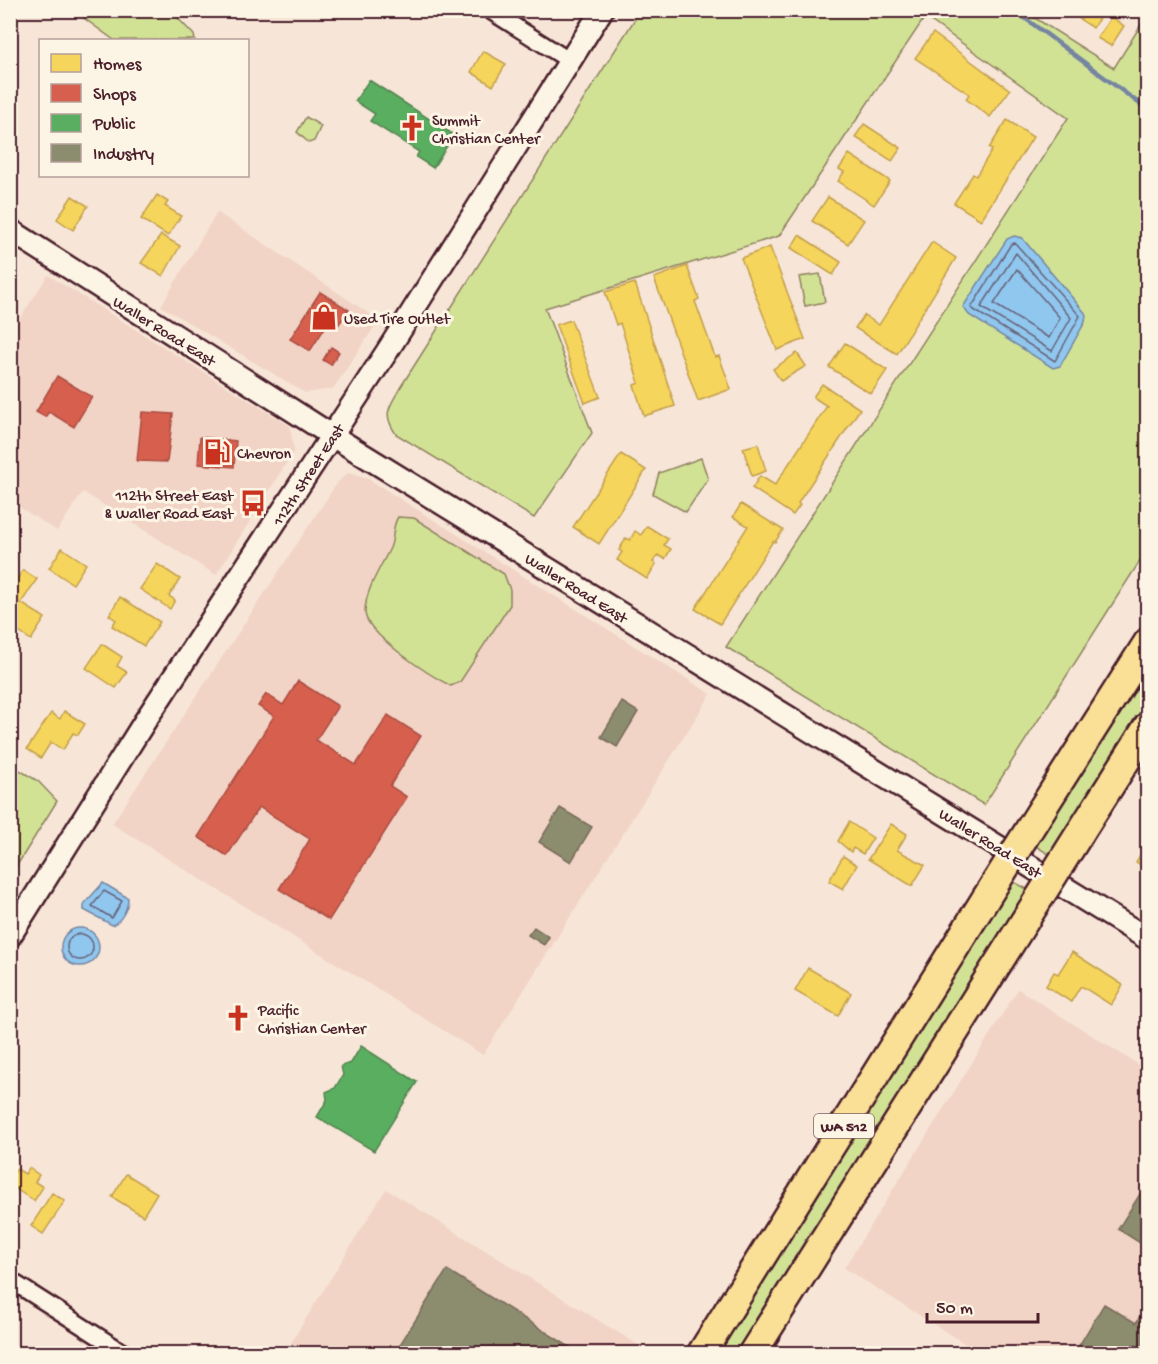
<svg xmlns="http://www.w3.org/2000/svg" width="1158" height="1364" font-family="'Gochi Hand',sans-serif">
	<rect width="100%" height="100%" fill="#f7e6d7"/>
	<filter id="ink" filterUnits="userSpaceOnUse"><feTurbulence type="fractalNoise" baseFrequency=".0167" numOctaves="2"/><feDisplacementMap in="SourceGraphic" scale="12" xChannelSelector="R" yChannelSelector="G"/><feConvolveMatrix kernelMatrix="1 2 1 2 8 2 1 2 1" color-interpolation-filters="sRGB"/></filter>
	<g filter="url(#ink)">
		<g fill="#f1d4c6">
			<path d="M217,212L379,320L333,389L305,393L161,306Z"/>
			<path d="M48,275L290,426L294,451L216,575L83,492L57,531L11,502L10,334Z"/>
			<path d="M348,473L367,478L711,694L483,1055L112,824L337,483Z"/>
			<path d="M1018,989L1147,1070V1353H980L844,1268Z"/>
			<path d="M386,1189L640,1346L635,1354H284Z"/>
		</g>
		<g fill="#d2e295" stroke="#8e8060" stroke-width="1.5">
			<path d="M74,11H171L194,35L195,40H114Z"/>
			<path d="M640,11H1024L1114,68L1147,15V550L984,805L726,647L1068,118L925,17L779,236L545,308L592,433L534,518L396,434C382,413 389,408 400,388Z"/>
			<path d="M306,117L321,126L314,141L309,143L297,132Z"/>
			<path d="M820,274L825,302L805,306L799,277Z"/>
			<path d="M701,458L708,479L686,512L653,494L659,473Z"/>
			<path d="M398,517L414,518L504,574L510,590V605L460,682L451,686C431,676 365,634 365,612C365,590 381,567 390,548C395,537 391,528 398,517Z"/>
			<path d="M1147,667V702L1050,855L1034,845Z"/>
			<path d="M11,765L38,781L57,801L11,875Z"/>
			<path d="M1012,881L1029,890L737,1353L718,1354Z"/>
		</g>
		<g fill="#90c7ef" stroke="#7484a1" stroke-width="1.5">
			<path d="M1014,236L1022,238L1086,314L1085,322L1060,366L1053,368L969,315L963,307L1007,239Z"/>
			<path d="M103,883L128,898C128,908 122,921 112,925L84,910V904Z"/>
			<circle cx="80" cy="947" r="19"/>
		</g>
		<g fill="#f6d55c" stroke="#c29e4d" stroke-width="1.5">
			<path d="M1066,10H1104L1093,28Z"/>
			<path d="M1111,17L1124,26L1111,46L1097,38Z"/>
			<path d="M933,33L1010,90L990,117L966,99L969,94L915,58Z"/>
			<path d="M483,51L506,64L493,86L471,72Z"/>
			<path d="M1007,120L1033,137L981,220L954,203L973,174L976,176L992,150L989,148Z"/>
			<path d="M864,124L901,148L892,161L855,137Z"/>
			<path d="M849,154L890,181L874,205L838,181L844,172L839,169Z"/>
			<path d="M157,195L168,202L165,206L181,216L168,236L141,219Z"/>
			<path d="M72,196L88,206L73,230L57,219Z"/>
			<path d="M828,197L864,220L848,244L812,221Z"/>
			<path d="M161,235L180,246L163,276L141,263Z"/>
			<path d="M799,235L841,262L833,275L791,248Z"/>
			<path d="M932,242L956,258L897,354L855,328L864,315L879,325Z"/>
			<path d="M770,247L805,339L777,350L741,258Z"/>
			<path d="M687,266L699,299L695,301L715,357L719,356L731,389L698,401L654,278Z"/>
			<path d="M635,283L675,406L644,416L634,385L639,383L620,323L616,325L605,292Z"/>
			<path d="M571,320L600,397L585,403L556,325Z"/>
			<path d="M845,343L887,370L871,394L829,367Z"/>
			<path d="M797,353L806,366L781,381L773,369Z"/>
			<path d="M822,384L860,409L798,503L800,505L793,515L752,488L760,476L775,485L827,406L813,397Z"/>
			<path d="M758,444L766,471L752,476L743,448Z"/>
			<path d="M621,454L646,470L599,544L573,527Z"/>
			<path d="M741,504L783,530L775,542L773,541L720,624L695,609L748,526L733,517Z"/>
			<path d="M647,526L668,539L664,545L671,549L665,559L658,555L653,562L656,564L647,579L617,560L622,552L619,550L626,538L630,540L635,531L641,535Z"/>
			<path d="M62,548L86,564L73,584L49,568Z"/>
			<path d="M157,564L180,579L169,596L175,600L170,609L140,589Z"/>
			<path d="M23,570L37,579L21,603L45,618L31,640L10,626V589Z"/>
			<path d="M120,597L160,622L144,646L112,626L116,620L109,615Z"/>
			<path d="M102,644L122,657L117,666L127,672L116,688L86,668Z"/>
			<path d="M64,711L85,724L78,735L73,733L63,750L51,742L41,758L27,749L51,713L60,719Z"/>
			<path d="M849,822L873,838L863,854L853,848L851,852L838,841Z"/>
			<path d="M891,824L907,834L897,850L925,865L912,886L868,859Z"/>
			<path d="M1145,847L1148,848V869L1136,862Z"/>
			<path d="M843,856L857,865L843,889L829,881Z"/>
			<path d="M1072,952L1123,985L1111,1005L1083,987H1080L1071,1002L1046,986L1054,972L1058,974Z"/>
			<path d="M808,968L851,993L838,1016L795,991Z"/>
			<path d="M29,1168L39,1175L35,1182L43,1187L34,1201L10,1185V1178L17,1169L25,1174Z"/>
			<path d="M126,1174L157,1193L143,1216L112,1197Z"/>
			<path d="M52,1193L65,1201L43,1234L31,1226Z"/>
		</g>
		<g fill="#d6604d" stroke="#ac4c43" stroke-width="1.5">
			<path d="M320,292L349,310L336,328L328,323L310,351L290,339Z"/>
			<path d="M331,347L339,352L331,365L323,360Z"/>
			<path d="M57,376L92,397L74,427L49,412L45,417L36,412Z"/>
			<path d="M142,412L173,414L167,462L137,461Z"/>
			<path d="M200,437L236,441L234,467L198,464Z"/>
			<path d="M298,681L338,706L316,740L356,765L388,715L421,736L390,786L407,797L329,920L279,889L310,839L259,807L227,856L198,837L274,716L258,706L266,694L283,705Z"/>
		</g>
		<g fill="#5aae61" stroke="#558351" stroke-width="1.5">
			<path d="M369,80L454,135L433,168L416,157L419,152L370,121L375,114L355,101Z"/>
			<path d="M361,1046L417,1082L374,1151L317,1117L327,1100L326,1092L335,1088L343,1075L341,1066L351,1063Z"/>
		</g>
		<g fill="#8c8c6e" stroke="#786b5a" stroke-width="1.5">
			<path d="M622,702L638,712L617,747L601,737Z"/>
			<path d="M560,808L592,827L571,862L539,842Z"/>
			<path d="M534,927L549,937L544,945L528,935Z"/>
			<path d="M1147,1183L1148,1232L1140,1243L1118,1229Z"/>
			<path d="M447,1270L581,1354H394Z"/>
			<path d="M1104,1304L1136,1323L1141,1314L1148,1318V1354H1074Z"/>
		</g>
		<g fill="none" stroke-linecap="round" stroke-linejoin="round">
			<g stroke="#666279" stroke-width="1.5">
				<path d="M1015,243L1080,316L1055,361L971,308L1011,244Z"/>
				<path d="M1016,253L1071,318L1052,351L981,307Z"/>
				<path d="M1017,269L1060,318L1049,338L994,304Z"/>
				<path d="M104,891L122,901L112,918L92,906Z"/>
				<circle cx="80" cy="947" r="13"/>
			</g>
			<path stroke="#7484a1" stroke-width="4.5" d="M1014,10L1148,110"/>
			<g stroke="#4a1f2b" stroke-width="20">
				<g id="street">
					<path d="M489,10L570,61"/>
					<path d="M10,1280L126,1354"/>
				</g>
			</g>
			<g stroke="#4a1f2b" stroke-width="26">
				<g id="secondary">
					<path d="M10,230L331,435L1148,939"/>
					<path d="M10,936L145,721L388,350L602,10"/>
				</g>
			</g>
			<g stroke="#4a1f2b" stroke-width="32">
				<g id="highway">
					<path d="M1042,809L1148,642"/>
					<path d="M1080,833L1148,726"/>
					<path d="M701,1354L986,898"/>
					<path d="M752,1354L1024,922"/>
				</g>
			</g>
			<use href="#street" stroke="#fcf5e5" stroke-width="15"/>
			<use href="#secondary" stroke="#fcf5e5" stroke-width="21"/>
			<use href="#highway" stroke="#fadf96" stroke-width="27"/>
			<g stroke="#4a1f2b" stroke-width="32" stroke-linecap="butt">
				<g id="highway-bridge">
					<path d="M986,898L1042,809"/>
					<path d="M1024,922L1080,833"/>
				</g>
			</g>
			<use href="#highway-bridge" stroke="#fadf96" stroke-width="27"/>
		</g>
	</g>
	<defs>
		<g id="church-bare" transform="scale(2.07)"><path d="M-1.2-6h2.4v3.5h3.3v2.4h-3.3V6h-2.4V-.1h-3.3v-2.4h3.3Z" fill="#c8321e" stroke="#fcf5e5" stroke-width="2.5" paint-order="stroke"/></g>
		<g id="shop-bare" transform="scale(2.07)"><path d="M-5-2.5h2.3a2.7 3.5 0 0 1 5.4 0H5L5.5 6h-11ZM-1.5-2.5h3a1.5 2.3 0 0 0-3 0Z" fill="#c8321e" stroke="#fcf5e5" stroke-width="2.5" paint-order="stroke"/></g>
		<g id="fuel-bare" transform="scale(2.07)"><path d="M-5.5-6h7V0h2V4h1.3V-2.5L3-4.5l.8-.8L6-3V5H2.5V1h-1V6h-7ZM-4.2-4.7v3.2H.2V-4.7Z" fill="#c8321e" stroke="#fcf5e5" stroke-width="2.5" paint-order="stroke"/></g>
		<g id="bus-bare" transform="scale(2.07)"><path d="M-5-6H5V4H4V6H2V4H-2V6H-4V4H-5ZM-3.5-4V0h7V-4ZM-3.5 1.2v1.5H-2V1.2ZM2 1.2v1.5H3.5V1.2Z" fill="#c8321e" stroke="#fcf5e5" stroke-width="2.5" paint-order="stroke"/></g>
	</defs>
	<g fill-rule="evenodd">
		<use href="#church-bare" x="412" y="128"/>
		<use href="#shop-bare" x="324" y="317"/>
		<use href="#fuel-bare" x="217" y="452"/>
		<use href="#bus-bare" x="253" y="503"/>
		<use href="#church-bare" x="238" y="1018"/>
	</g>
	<g text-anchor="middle" stroke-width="6" stroke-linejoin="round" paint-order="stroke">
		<rect fill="#fcf5e5" stroke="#7f5f63" stroke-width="1.5" x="814" y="1114" width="60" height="24" rx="4.5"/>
		<g font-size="15" font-weight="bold" fill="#4a1f2b">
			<text x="844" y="1131">WA 512</text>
		</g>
		<g font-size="16" fill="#4a1f2b" stroke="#fcf5e5" text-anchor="start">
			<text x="432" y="125">Summit<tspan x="432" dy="18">Christian Center</tspan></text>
			<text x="344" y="323">Used Tire Outlet</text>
			<text x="237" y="458">Chevron</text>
			<text x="233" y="500" text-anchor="end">112th Street East<tspan x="233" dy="18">&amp; Waller Road East</tspan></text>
			<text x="258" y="1015">Pacific<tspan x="258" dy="18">Christian Center</tspan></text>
		</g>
		<g font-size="16" fill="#4a1f2b" stroke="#fcf5e5">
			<text transform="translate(165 330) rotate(32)" y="6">Waller Road East</text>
			<text transform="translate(307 474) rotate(-57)" y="6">112th Street East</text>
			<text transform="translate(577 587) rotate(32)" y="6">Waller Road East</text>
			<text transform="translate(991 842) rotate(32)" y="6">Waller Road East</text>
		</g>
	</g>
	<rect width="1158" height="1364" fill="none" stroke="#fcf5e5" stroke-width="36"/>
	<rect x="18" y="18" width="1122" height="1328" fill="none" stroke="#4a1f2b" stroke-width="2" filter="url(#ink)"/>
	<rect x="39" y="39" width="210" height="138" fill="#fcf5e5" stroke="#b59f9b" stroke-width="1.5"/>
	<rect x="51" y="54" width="30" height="18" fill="#f6d55c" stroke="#b59f9b" stroke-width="1.5"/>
	<text x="93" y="69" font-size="18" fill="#4a1f2b">Homes</text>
	<rect x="51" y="84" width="30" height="18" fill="#d6604d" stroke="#b59f9b" stroke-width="1.5"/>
	<text x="93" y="99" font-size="18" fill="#4a1f2b">Shops</text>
	<rect x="51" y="114" width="30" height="18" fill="#5aae61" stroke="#b59f9b" stroke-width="1.5"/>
	<text x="93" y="129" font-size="18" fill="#4a1f2b">Public</text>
	<rect x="51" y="144" width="30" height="18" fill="#8c8c6e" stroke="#b59f9b" stroke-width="1.5"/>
	<text x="93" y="159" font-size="18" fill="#4a1f2b">Industry</text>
	<path d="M927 1313v9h111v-9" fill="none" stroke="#4a1f2b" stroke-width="3"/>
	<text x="936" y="1313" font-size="18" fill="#4a1f2b" stroke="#fcf5e5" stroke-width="4.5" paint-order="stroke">50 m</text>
</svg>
